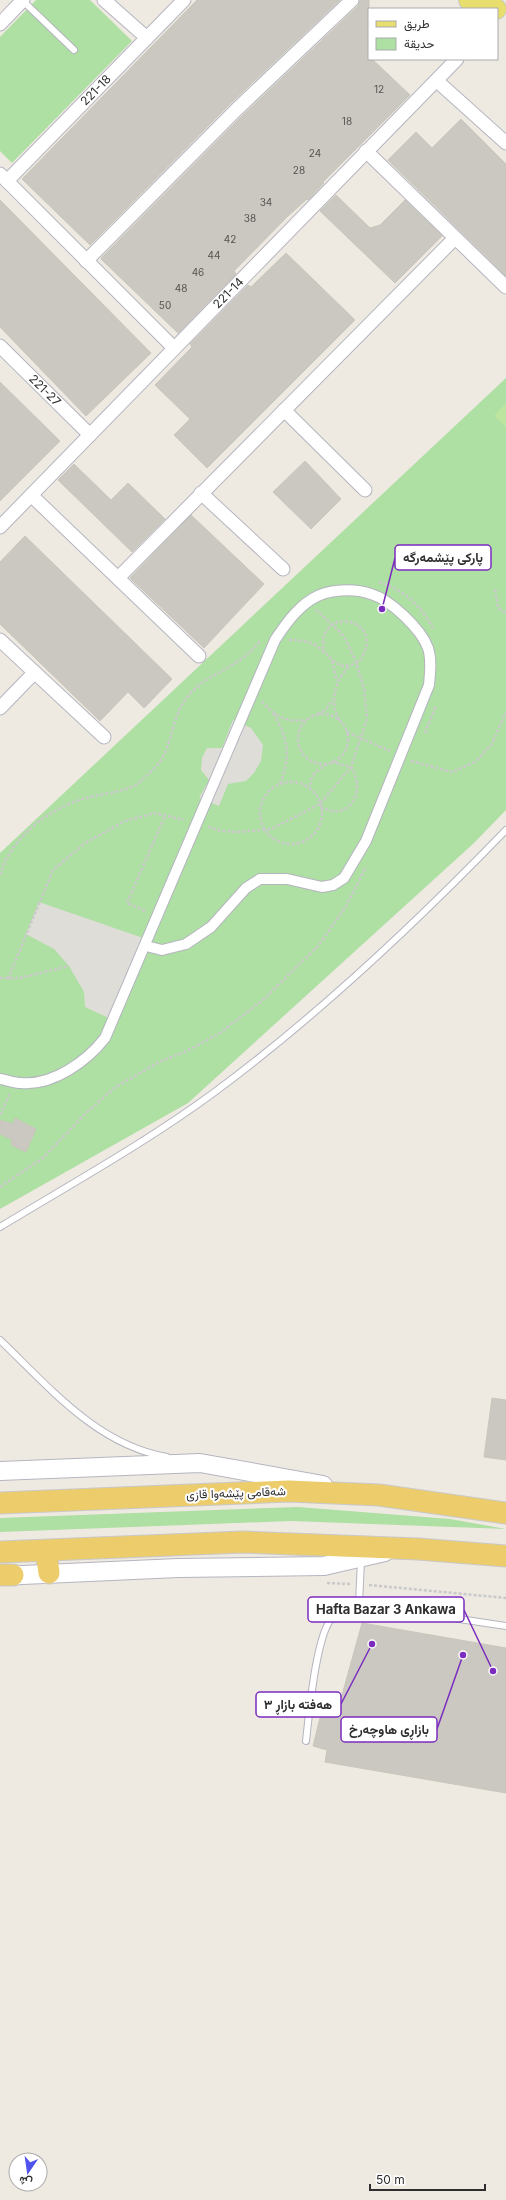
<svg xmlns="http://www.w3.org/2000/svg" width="506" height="2200" font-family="Inter,Vazirmatn,sans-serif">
	<rect width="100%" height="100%" fill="#eeeae2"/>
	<g fill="#aedfa3">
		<path d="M36,0H90L132,41L12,163L0,151V37Z"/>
		<path d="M506,378V810L474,843L188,1103L0,1209V853Z"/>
		<path d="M298,1507L450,1519L506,1529L291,1521L0,1532V1518Z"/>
	</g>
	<path fill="#bde5a0" d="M506,403V427L494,416Z"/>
	<g fill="#deddd8">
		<path d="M233,720L251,728L263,745L261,761L254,773L246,781L228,784L219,806L199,798L209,780L201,770L202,758L207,748H222Z"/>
		<path d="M39,902L149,940L113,1020L85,1007L84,992L69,966L54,949L26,934Z"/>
	</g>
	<g fill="#cac8c0" stroke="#c9c6bb">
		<path d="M197,0H340L231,103L90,245L22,179Z"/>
		<path d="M360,0H369V59H372L410,95L323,182L324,183L308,200L307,199L288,216L234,271L236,274L178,333L101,259L102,257L243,115L358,6Z"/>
		<path d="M461,119L506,164V276L388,160L416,132L432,148Z"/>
		<path d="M336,195L370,228L380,225L405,200L442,236L395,283L320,211Z"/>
		<path d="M0,200L151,353L86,416L0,327Z"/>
		<path d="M286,253L355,320L207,468L174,435L190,419L155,385L192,347L190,344L248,285L251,287Z"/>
		<path d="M0,382L60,441L0,501Z"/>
		<path d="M305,461L341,499L311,529L273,492Z"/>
		<path d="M74,464L111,500L128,483L165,519L132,552L58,480Z"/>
		<path d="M191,515L264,584L204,648L130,578Z"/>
		<path d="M25,536L172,679L144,708L128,692L100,721L0,624V562Z"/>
		<path d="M15,1118L36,1129L26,1152L11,1145L12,1140L0,1134V1120L13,1124Z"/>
		<path d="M492,1398L506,1400V1460L484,1457Z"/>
		<path d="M362,1623L506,1648V1793L325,1762L327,1750L313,1746L321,1714L336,1717Z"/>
	</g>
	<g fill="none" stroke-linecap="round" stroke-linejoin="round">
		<g stroke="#b5b5c0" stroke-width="8">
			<g id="service">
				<path d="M22,0L74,50"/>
				<path d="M0,1227C71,1184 145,1143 212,1094C318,1016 415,924 506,830"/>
				<path d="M0,1340C49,1387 97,1445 167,1457"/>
				<path d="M359,1604L361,1560"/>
				<path d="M306,1741C309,1715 316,1635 332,1618C339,1609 348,1607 359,1604L506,1626"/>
			</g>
		</g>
		<g stroke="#b5b5c0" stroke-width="12">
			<path id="pedestrian" d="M0,1079C7,1080 14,1083 21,1083C53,1086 87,1061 105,1038L275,640C285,625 296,609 312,599C327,589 354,588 371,594C391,600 421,629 428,648C432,660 430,673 429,685L366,841L344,878L333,885L322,887L287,879H260L246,888L211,927L186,944L162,950L146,946"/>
		</g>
		<g stroke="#b5b5c0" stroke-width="15">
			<g id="minor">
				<path d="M104,0L147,38"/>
				<path d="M0,24L23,0"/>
				<path d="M437,81L506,143"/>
				<path d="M366,151L506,287"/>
				<path d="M0,174L174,348"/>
				<path id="s1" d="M7,181L184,0"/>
				<path d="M86,261L237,109L352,0"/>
				<path id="s2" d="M0,346L90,435"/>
				<path d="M284,410L365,490"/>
				<path d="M201,493L283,569"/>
				<path d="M32,496L199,656"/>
				<path id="s3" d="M0,527L457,59"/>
				<path d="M118,578L454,239"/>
				<path d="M0,640L104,737"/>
				<path d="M0,708L34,673"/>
			</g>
		</g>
		<g stroke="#b5b5c0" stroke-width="20">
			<g id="secondary">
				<path d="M0,1471L200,1463L323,1485"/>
				<path d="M0,1576L178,1568L324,1566L385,1552"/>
			</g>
		</g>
		<g stroke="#c9c9c9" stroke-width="22">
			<path id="primary" d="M469,0L496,9"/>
		</g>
		<g stroke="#c9c9c9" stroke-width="23">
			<g id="trunk">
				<path d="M0,1503L289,1491L379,1495L506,1513"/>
				<path d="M46,1551L49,1573"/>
				<path d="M0,1552L243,1542L418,1549L506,1556"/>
				<path d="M0,1575H13"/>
			</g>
		</g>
		<g stroke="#c9c9c9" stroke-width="2.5" stroke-dasharray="3 2" stroke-linecap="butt">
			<path d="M379,582C403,589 421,606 433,628"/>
			<path d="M495,589L498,608L506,613"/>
			<path d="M289,640C299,640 310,641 318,647C331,655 337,674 357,662C362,659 365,653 366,647C373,614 315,610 324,652"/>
			<path d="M332,661L337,681"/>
			<path d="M262,701C273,716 288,723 306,720"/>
			<path d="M274,714C288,740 291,755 280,784"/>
			<path d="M318,714L325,710L333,700"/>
			<circle cx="323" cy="739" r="25"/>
			<path d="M339,720C329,700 335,681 350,665"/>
			<path d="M347,732L390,751"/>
			<path d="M425,733L436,706"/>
			<path d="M411,761L452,772L475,762L492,744L506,712"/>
			<circle cx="291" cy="813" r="31"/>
			<path d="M310,790C309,777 316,770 327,764"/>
			<path d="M321,807C349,823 367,791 351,767L332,762"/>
			<path d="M208,827L222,831L239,832L271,829L320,804L351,767L367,719L364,689L356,662L346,640L340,632L316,610"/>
			<path d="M0,875C11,836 52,806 90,797C106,793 126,792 140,782C146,776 154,769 159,763C173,745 171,716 188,696C208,672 237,670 260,641"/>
			<path d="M145,911L127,903L165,816"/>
			<path d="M0,978H20L69,966"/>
			<path d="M8,979L53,870L85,843L125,821L155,813L184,820"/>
			<path d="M0,1115L10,1093"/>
			<path d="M0,1187L43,1158L83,1116L114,1088L161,1061L187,1051L220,1033L264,999L318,946L345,908L366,867"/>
			<path d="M327,1583L350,1584"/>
			<path d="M369,1585L506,1598"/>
		</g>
		<use href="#service" stroke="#fff" stroke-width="6"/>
		<use href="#pedestrian" stroke="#fff" stroke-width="10"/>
		<use href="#minor" stroke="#fff" stroke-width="13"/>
		<use href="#secondary" stroke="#fff" stroke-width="18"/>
		<use href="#primary" stroke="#e7de6e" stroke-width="20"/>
		<use href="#trunk" stroke="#eccc6b" stroke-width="21"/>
	</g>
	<g text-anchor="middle" stroke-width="4" stroke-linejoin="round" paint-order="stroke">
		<g font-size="10" fill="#555452">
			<text x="379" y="93">12</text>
			<text x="347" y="125">18</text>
			<text x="315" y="157">24</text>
			<text x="299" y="174">28</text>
			<text x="266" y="206">34</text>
			<text x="250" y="222">38</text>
			<text x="230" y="243">42</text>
			<text x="214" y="259">44</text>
			<text x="198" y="276">46</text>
			<text x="181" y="292">48</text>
			<text x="165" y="309">50</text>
		</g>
		<g font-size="12" fill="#2e2e2e" stroke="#fff">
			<text dy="4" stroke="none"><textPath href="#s1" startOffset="127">221-18</textPath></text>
			<text dy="4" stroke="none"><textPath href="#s3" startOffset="327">221-14</textPath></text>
			<text dy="4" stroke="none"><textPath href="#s2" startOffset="63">221-27</textPath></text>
			<text transform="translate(236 1493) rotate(-2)" y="4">شەقامی پێشەوا قازی</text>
		</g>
	</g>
	<path fill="none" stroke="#7b2cbf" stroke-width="1.5" d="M382 609L395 558M493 1671L464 1610M372 1644L341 1704M463 1655L437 1729"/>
	<g fill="#7b2cbf" stroke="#fff" stroke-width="1.5">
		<circle cx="382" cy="609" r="4"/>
		<circle cx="493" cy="1671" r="4"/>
		<circle cx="372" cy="1644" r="4"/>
		<circle cx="463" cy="1655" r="4"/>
	</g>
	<g fill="#fff" stroke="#7b2cbf" stroke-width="1.5">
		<rect x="395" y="545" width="96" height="25" rx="4"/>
		<rect x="308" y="1597" width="156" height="25" rx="4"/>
		<rect x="256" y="1692" width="85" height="25" rx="4"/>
		<rect x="341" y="1717" width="96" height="25" rx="4"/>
	</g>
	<g font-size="13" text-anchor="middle" font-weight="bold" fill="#2e2e2e">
		<text x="443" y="562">پارکی پێشمەرگە</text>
		<text x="386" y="1614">Hafta Bazar 3 Ankawa</text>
		<text x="298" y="1709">هەفتە بازاڕ ٣</text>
		<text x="389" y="1734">بازاڕی هاوچەرخ</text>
	</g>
	<rect x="368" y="8" width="130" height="52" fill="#ffffff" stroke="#ababab"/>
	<rect x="376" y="21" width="20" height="6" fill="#e7de6e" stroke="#ababab"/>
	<text x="404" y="28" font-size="12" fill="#2e2e2e">طريق</text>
	<rect x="376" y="38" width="20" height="12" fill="#aedfa3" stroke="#ababab"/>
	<text x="404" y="48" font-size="12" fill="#2e2e2e">حديقة</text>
	<g transform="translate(28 2172) rotate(193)"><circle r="19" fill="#ffffff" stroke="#ababab"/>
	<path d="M0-3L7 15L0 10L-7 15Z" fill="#5054ec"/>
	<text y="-6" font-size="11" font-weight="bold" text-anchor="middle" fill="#2e2e2e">ش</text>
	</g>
	<path d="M370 2184v6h115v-6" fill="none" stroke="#2e2e2e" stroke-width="2"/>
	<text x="376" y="2184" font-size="12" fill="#2e2e2e" stroke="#ffffff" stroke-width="3" paint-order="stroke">50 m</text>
</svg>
